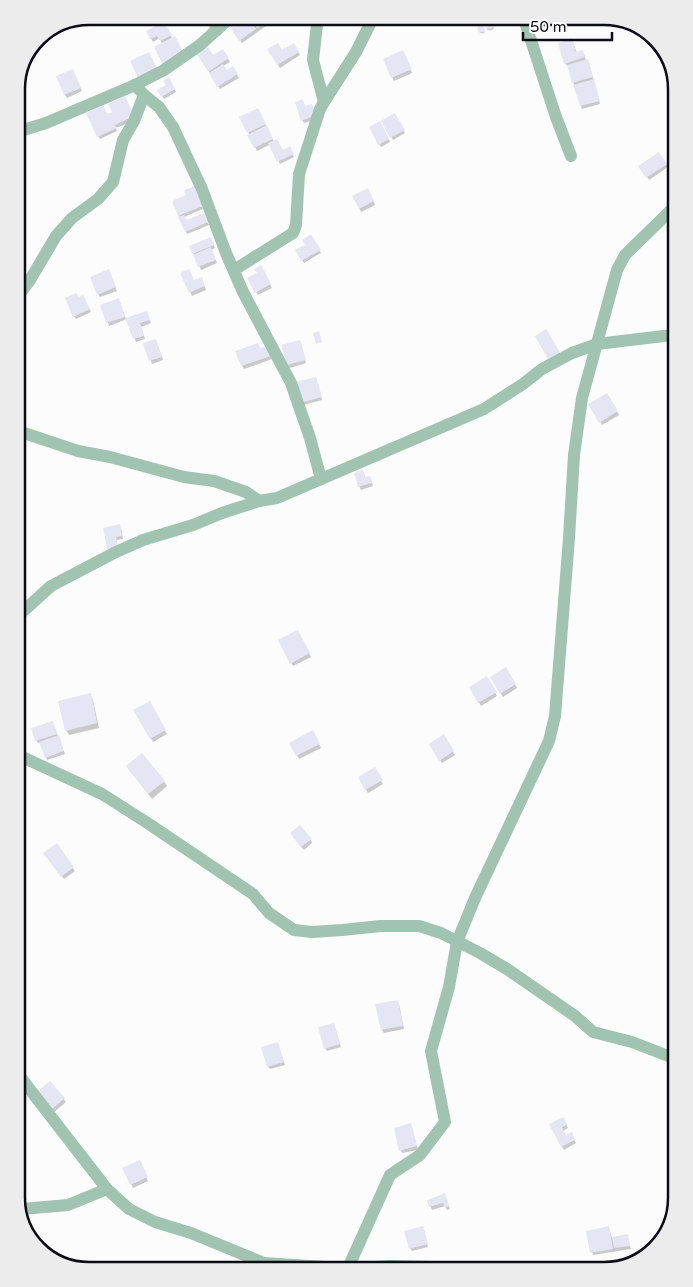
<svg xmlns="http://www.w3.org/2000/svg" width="693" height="1287" font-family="'Varela Round',sans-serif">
	<rect width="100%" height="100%" fill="#fcfcfc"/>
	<g fill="#0003">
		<path d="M245,16H264L269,24L242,43L231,26Z"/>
		<path d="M164,23L172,38L162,44L160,38L153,42L147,32Z"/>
		<circle cx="490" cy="27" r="3.5"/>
		<circle cx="482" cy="31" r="2.5"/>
		<path d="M572,40L577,53L584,54L586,61L588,60L589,63L600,104L582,109L568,66H567L565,63Z"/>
		<path d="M294,45L300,55L280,68L269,50L282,52Z"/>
		<path d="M223,50L230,62L223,66L226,72L233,68L239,78L220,89L198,54L213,57Z"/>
		<path d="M404,54L412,73L394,81L384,59Z"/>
		<path d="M74,73L82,91L67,98L65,95Z"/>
		<path d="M168,79L176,92L164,99L159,91L167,85Z"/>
		<path d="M305,107L317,119L304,123L302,120Z"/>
		<path d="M258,109L274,142L282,151L289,148L294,157L280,164L271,144L257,151L241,117Z"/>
		<path d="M395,114L405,133L393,140L382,121Z"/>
		<path d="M107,116L135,120L116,128L117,131L100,139L98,136Z"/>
		<path d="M379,123L390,142L381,147L370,128Z"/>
		<path d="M659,154L668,167L649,180L640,166Z"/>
		<path d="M194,187L203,209L184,217L187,222L205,218L209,225L187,234L173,202L188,196Z"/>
		<path d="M368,190L375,205L361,212L354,197Z"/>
		<path d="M311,236L321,253L304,263L296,251L306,245Z"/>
		<path d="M212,241L215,248L211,250L217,263L201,270L191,247Z"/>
		<path d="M261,267L272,288L258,295L249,279L258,274Z"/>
		<path d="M110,274L117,291L100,297L98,294Z"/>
		<path d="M182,274L194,282H203L206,290L192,296Z"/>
		<path d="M83,297L91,312L76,319L74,316L78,299Z"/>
		<path d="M120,303L126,319L148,316L151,323L141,327L145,339L136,342L127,319L109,326L102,306Z"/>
		<path d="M157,343L163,360L152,364L145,344Z"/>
		<path d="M301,344L306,363L290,368L288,365Z"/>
		<path d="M260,349L268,350L272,359L244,369L242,366Z"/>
		<path d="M316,378L322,400L303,405L301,402Z"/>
		<path d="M607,394L619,415L602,425L590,404Z"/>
		<path d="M363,472L366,478L371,480L373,486L361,490L359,486Z"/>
		<path d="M121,528L123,539L117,540L110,551L109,548Z"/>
		<path d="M297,631L311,657L293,666L280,640Z"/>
		<path d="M506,669L517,688L503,697L491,677Z"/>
		<path d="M487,678L497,696L481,706L471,688Z"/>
		<path d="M90,695L93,700L99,728L69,735L66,730Z"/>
		<path d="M149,703L167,734L153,742L135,711Z"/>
		<path d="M54,726L65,754L47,760L41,743H38L36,740Z"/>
		<path d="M313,732L321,748L299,759L291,743Z"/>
		<path d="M444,736L455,755L442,763L430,744Z"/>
		<path d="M127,767L164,781L167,786L152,799Z"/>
		<path d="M374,769L383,784L368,793L359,778Z"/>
		<path d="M293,837L311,840L312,843L304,850Z"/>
		<path d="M56,845L75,871L64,879L47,856Z"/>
		<path d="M399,1004L404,1029L384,1033L382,1030Z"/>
		<path d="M334,1025L341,1047L327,1051L325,1048Z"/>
		<path d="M278,1044L285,1065L270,1069L268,1066Z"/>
		<path d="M50,1082L66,1102L53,1113L39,1096Z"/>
		<path d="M563,1118L568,1128L563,1131L566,1137L571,1134L576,1143L564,1150L550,1125Z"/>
		<path d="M411,1125L418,1150L402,1153L401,1150Z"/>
		<path d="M141,1164L148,1181L133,1188L124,1168Z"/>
		<path d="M446,1198L450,1209L447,1210L445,1206L432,1210L428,1200Z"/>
		<path d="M609,1228L612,1238L627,1235L631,1249L593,1255L592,1252Z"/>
		<path d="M424,1230L428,1247L412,1251L410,1248Z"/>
	</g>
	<g fill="#e6e5f4">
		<path d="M243,16H247L256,29L239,41L229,26Z"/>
		<path d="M249,16H265L268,21L257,28Z"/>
		<circle cx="489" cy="25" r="4"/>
		<path d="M164,21L172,35L160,41L157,36L150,39L146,31Z"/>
		<circle cx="481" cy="29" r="3.5"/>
		<path d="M175,36L184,54L163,65L154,47Z"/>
		<path d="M572,38L576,52L583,50L585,57L564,64L558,43Z"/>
		<path d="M278,43L282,50L294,43L299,52L277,65L267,49Z"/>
		<path d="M208,47L213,55L223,49L229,58L208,72L197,54Z"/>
		<path d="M403,50L412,69L391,78L383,59Z"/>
		<path d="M149,52L157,68L138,78L130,61Z"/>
		<path d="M667,57L671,61V81L663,58Z"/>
		<path d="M588,59L593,77L572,83L567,65Z"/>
		<path d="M223,64L227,70L233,66L238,74L217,87L209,73Z"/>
		<path d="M73,69L81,88L64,95L56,76Z"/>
		<path d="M169,77L175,89L161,97L157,90L166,85L163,81Z"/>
		<path d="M594,79L600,101L580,106L573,85Z"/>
		<path d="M125,96L134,116L115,125L117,128L97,137L86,113L103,105L107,114L112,112L108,104Z"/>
		<path d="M303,99L305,106L312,104L316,115L301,121L295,102Z"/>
		<path d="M258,108L266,124L247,133L239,117Z"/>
		<path d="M395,113L405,130L390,138L381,121Z"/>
		<path d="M380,121L389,139L378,145L369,127Z"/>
		<path d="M267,125L273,139L254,148L247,135Z"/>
		<path d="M277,139L283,150L290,146L294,154L277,162L268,143Z"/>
		<path d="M659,152L667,164L646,178L638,166Z"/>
		<path d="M195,186L203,206L178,216L172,201L186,195L184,190Z"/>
		<path d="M368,188L374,201L359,209L352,196Z"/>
		<path d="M204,213L208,222L185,232L178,217L184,215L187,220Z"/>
		<path d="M311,234L321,250L301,261L295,250L305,245L302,240Z"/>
		<path d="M211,237L214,245L192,254L189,246Z"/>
		<path d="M211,247L216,260L198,267L193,255Z"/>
		<path d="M261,265L271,284L255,293L247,278L257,273L254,269Z"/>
		<path d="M109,269L116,287L97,295L90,277Z"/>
		<path d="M189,269L194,280L202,277L205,286L189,293L180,273Z"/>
		<path d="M76,293L79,297L83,295L90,309L73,317L65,298Z"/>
		<path d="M119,298L125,317L106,323L100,305Z"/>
		<path d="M147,311L150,320L140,323L144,336L133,339L125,318Z"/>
		<path d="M546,329L561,354L549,361L535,336Z"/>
		<path d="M319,331L322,342L316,344L313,333Z"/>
		<path d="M156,339L162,357L149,361L143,343Z"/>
		<path d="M300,340L306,360L287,365L281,345Z"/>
		<path d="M258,343L260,348L264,347L265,349L268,348L271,356L241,366L235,351Z"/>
		<path d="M316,377L322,397L300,403L295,382Z"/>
		<path d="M607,393L618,411L599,423L588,404Z"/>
		<path d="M363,470L365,477L370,476L372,483L358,487L354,473Z"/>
		<path d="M120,524L122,536L116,537L118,546L107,549L103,528Z"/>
		<path d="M298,630L310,653L290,664L278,640Z"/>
		<path d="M506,667L516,684L500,694L490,677Z"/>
		<path d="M487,676L497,692L478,703L469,687Z"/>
		<path d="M91,693L97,723L65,731L58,701Z"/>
		<path d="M150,701L166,730L150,739L133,710Z"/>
		<path d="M53,721L57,734L35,741L31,728Z"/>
		<path d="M313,730L320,744L296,756L289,743Z"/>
		<path d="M444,734L454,751L439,761L429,744Z"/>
		<path d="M59,735L64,751L45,758L39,742Z"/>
		<path d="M142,753L165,781L148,794L126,766Z"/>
		<path d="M375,767L383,780L365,790L358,777Z"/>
		<path d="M300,825L312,839L301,847L290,833Z"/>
		<path d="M57,843L74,867L61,877L43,853Z"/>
		<path d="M398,1000L403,1026L381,1030L375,1004Z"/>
		<path d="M334,1023L340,1044L324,1049L318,1027Z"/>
		<path d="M278,1042L284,1062L267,1067L261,1047Z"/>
		<path d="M50,1081L65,1098L51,1110L36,1093Z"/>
		<path d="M563,1117L567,1125L562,1127L566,1135L572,1132L575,1140L561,1147L549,1124Z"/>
		<path d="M411,1123L417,1146L399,1151L394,1128Z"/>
		<path d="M140,1160L148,1177L130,1185L122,1168Z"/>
		<path d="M445,1193L449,1206L445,1208L443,1203L429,1207L427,1200Z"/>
		<path d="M423,1226L428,1244L409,1249L404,1231Z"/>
		<path d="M609,1226L613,1249L590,1253L586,1231Z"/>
		<path d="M628,1234L630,1246L614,1248L612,1237Z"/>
		<path d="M251,1262L252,1269H233L232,1266Z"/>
	</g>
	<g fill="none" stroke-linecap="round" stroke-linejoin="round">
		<g stroke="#a1c3b1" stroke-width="12">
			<path d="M212,16L217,30"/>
			<path d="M523,16L556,117L571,156"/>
			<path d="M135,85L144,95L159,107L173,127L202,189L226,253L243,292L291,383L310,438L321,479"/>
			<path d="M324,102L356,52L374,16"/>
			<path d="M17,132L46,123L135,85L164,70L200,45L232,16"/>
			<path d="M234,270L293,233L296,225L299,174L320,109L324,102L313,60L318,16"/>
			<path d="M17,297L30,280L56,236L72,218L98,199L113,182L123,140L134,121L144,95"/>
			<path d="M18,431L78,451L110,457L184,477L214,481L246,492L259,501"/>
			<path d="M19,615L51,586L116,552L143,540L193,525L222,513L259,501L277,498L484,409L523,384L542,369L572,353L597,344L672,335"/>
			<path d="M20,756L102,794L146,822L253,894L269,913L294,930L312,932L342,930L381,926H419L441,933L480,953L507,969L575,1016L593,1032L632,1042L676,1059"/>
			<path d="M21,1078L107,1189L129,1209L155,1222L191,1233L264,1263L339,1268"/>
			<path d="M22,1209L68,1205L107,1189"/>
			<path d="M348,1268L390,1175L420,1155L445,1122L431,1051L449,987L457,942L475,898L549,741L555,716L569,538L574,455L582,398L617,270L625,255L672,209"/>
			<path d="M361,1268L389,1266L433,1267"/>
		</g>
	</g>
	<path d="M0 0H693V1287H0ZM89 25H604A64 64 0 0 1 668 89V1198A64 64 0 0 1 604 1262H89A64 64 0 0 1 25 1198V89A64 64 0 0 1 89 25Z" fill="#ececec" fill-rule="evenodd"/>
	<path fill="none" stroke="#0c0c14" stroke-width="2.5" d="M89 25H604A64 64 0 0 1 668 89V1198A64 64 0 0 1 604 1262H89A64 64 0 0 1 25 1198V89A64 64 0 0 1 89 25Z"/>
	<path d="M523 32v8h89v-8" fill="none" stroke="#0c0c14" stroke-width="2.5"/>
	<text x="530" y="32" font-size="15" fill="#0c0c14" stroke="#ffffff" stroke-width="4" paint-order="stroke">50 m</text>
</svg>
